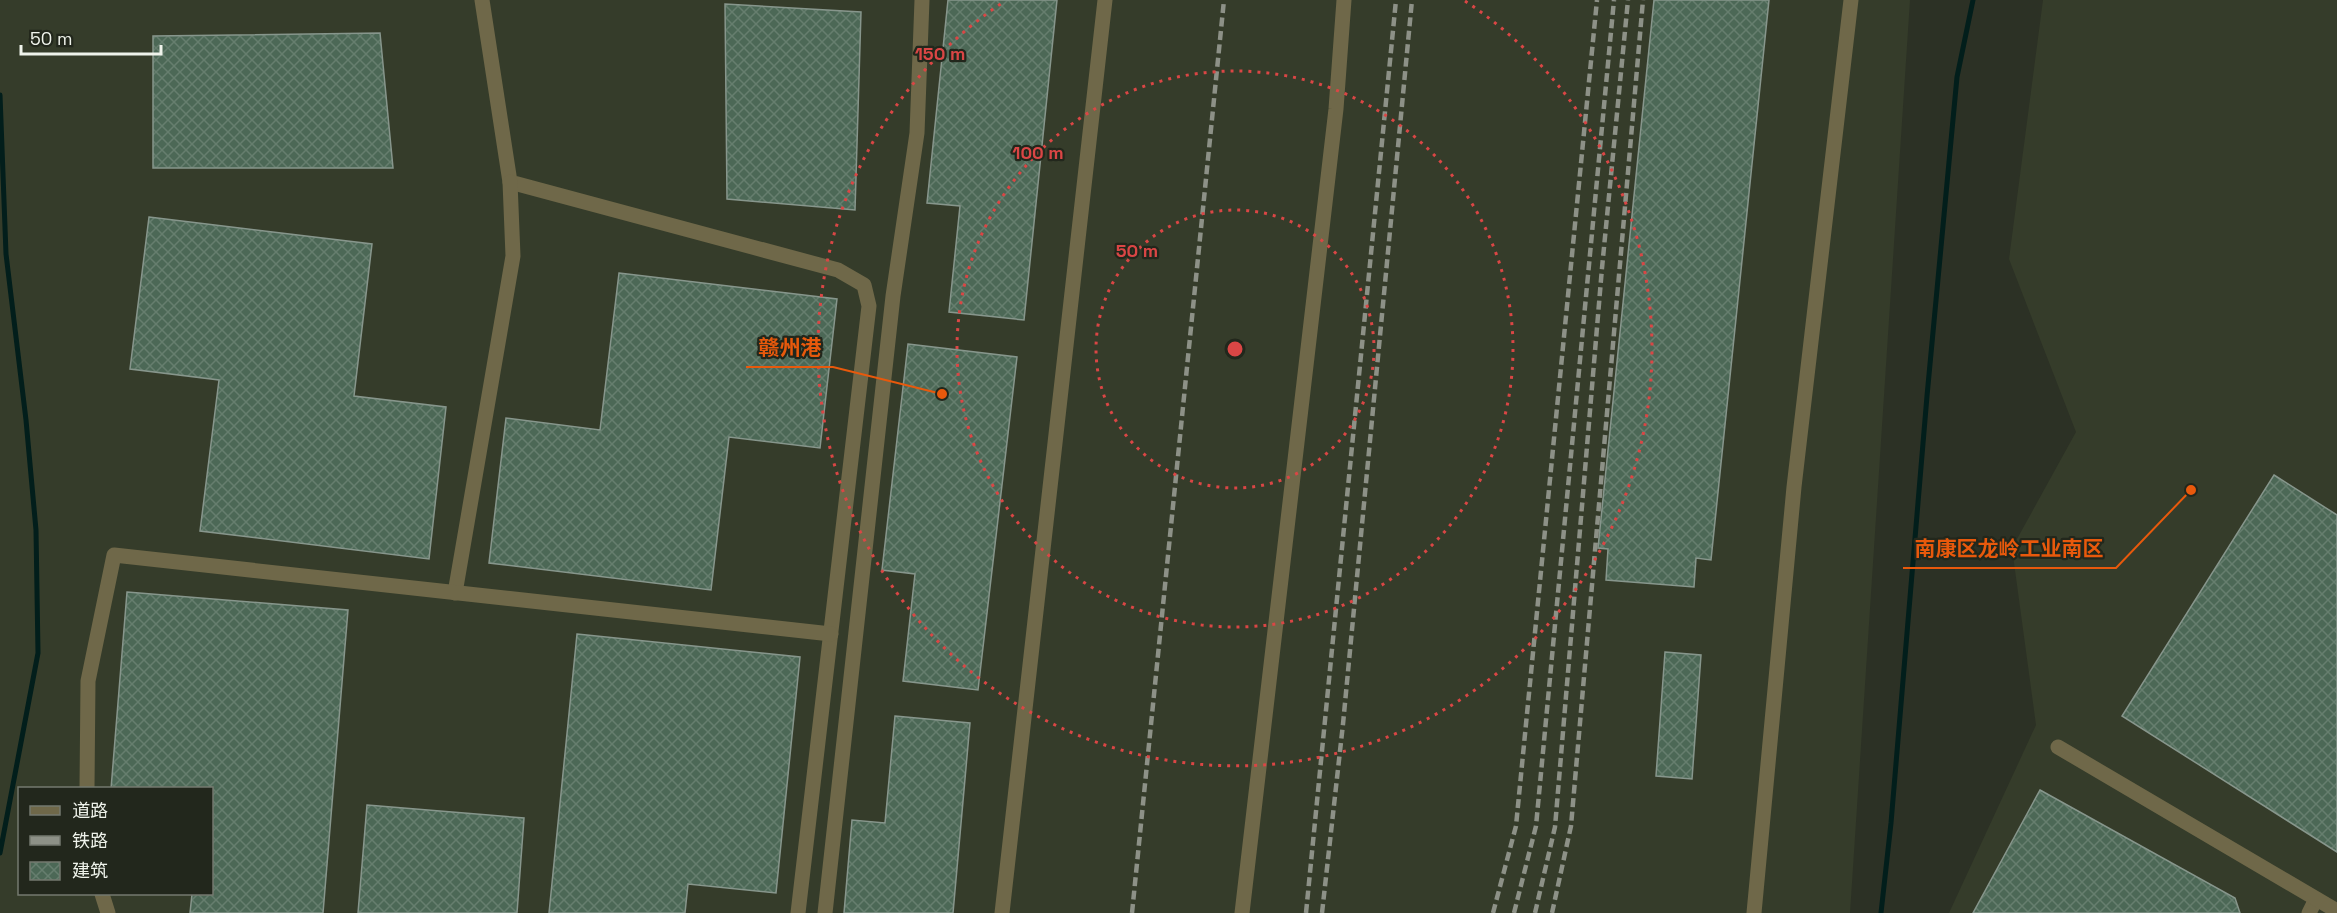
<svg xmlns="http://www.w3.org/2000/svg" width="2337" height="913" font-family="'Space Grotesk','Noto Sans SC',sans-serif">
	<defs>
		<pattern id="building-cross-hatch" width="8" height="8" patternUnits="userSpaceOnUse" patternTransform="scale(1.5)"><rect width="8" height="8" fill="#4c6856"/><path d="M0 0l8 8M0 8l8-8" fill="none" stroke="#667e6e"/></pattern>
	</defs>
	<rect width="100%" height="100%" fill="#2c3125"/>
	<g fill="#353c2a" fill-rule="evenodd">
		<path d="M0,0H1910L1850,913H0ZM20,788H212V894H20Z"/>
		<path d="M2043,0H2337V913H1949L2036,725L2012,548L2076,432L2009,259Z"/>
	</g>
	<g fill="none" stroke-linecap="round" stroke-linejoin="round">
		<g stroke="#021e1b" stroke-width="5">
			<path d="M0,95L6,254L26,420L36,530L38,653L0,853"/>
			<path d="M1881,913L1891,823L1927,396L1957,77L1973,0"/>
		</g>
	</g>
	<g fill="url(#building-cross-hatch)" stroke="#87968c" stroke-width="1.5">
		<path d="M948,0H1057L1024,320L949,312L960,206L927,203Z"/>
		<path d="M1654,0H1769L1711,560L1696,558L1694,587L1606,580L1608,549L1598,548Z"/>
		<path d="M725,4L861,12L855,210L727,199Z"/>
		<path d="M380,33L393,168H153V36Z"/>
		<path d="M149,217L372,244L354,396L446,407L429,559L200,531L219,380L130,369Z"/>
		<path d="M619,273L837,299L820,448L729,437L711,590L489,563L506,418L600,430Z"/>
		<path d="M908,344L1017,357L978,690L903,681L915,574L882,570Z"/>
		<path d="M2274,475L2337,515V852L2122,716Z"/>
		<path d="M127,592L348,610L323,913H190L192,894H212V789H111Z"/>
		<path d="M577,634L800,657L776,893L688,884L685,913H549Z"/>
		<path d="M1665,652L1701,655L1692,779L1656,776Z"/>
		<path d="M895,716L970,723L953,913H844L852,820L885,823Z"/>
		<path d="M2040,790L2235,898L2240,913H1973Z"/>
		<path d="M367,805L524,818L517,913H358Z"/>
	</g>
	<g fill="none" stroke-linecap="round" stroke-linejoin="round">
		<g stroke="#6f6849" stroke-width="15">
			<path d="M482,0L510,182L838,270L864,285L869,306L798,913"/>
			<path d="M455,593L513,256L510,182"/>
			<path d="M87,788L88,681L114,555L831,634"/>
			<path d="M102,894L108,913"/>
			<path d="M825,913L893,296L917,133L922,0"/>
			<path d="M1242,913L1336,109L1344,0"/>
			<path d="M2309,913L2316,899"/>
		</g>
		<g stroke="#6f6849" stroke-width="15">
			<path d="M2058,747L2337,911"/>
			<path d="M1002,913L1105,0"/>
			<path d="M1754,913L1794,487L1851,0"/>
		</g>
		<g stroke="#8d9187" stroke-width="4.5" stroke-dasharray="9 4.5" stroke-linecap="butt">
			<path d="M1132,913L1224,0"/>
			<path d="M1306,913L1396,0"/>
			<path d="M1322,913L1343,724L1412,0"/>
			<path d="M1493,913L1516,826L1597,0"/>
			<path d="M1514,913L1536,826L1614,0"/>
			<path d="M1535,913L1555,827L1602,268L1628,0"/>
			<path d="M1552,913L1571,826L1643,0"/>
		</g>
	</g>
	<g fill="none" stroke="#da4645" stroke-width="3" stroke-dasharray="3 6">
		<circle cx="1235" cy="349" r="139"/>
		<circle cx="1235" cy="349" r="278"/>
		<path d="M1465 1A417 417 0 1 1 1005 1"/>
	</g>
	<circle cx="1235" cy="349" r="9" fill="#da4645" stroke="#22271c" stroke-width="3"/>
	<g font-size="18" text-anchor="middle" font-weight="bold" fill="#da4645" stroke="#22271c" stroke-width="4.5" stroke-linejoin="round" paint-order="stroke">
		<text x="940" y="60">150 m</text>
		<text x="1038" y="159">100 m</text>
		<text x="1137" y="257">50 m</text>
	</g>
	<path fill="none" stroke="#e8590c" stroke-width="2" d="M942 394L833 367H746M2191 490L2116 568H1903"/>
	<g fill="#e8590c" stroke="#22271c" stroke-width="2">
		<circle cx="942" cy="394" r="6"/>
		<circle cx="2191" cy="490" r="6"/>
	</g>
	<g font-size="21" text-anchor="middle" font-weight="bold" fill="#e8590c" stroke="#22271c" stroke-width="4.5" stroke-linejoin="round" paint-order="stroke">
		<text x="790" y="355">赣州港</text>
		<text x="2009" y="556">南康区龙岭工业南区</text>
	</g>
	<rect x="18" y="787" width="195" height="108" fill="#22271c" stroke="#74796f" stroke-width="1.5"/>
	<rect x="30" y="806" width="30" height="9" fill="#6f6849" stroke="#74796f" stroke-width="1.5"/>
	<text x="72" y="817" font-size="18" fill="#eff3eb">道路</text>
	<rect x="30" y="836" width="30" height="9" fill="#8d9187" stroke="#74796f" stroke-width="1.5"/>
	<text x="72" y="847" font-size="18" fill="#eff3eb">铁路</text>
	<rect x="30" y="862" width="30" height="18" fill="url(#building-cross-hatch)" stroke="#74796f" stroke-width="1.5"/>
	<text x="72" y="877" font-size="18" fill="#eff3eb">建筑</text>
	<path d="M21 45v9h140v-9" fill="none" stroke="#eff3eb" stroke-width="3"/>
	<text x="30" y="45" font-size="18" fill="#eff3eb" stroke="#22271c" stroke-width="4.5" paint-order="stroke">50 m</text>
</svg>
